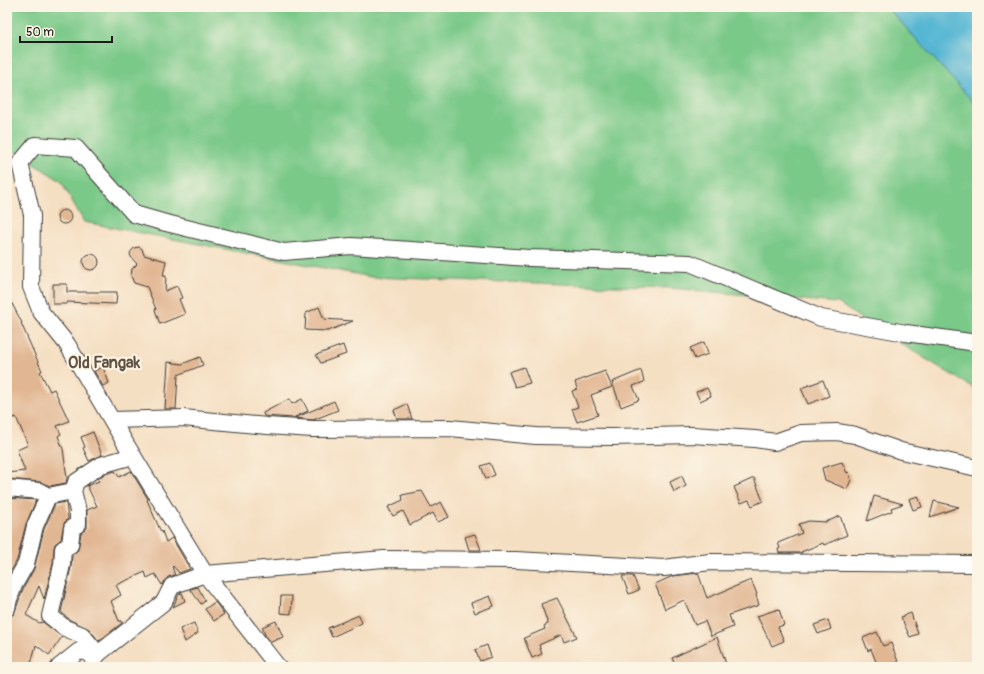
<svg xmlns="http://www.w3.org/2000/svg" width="984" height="674" font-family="Pangolin,sans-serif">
	<rect width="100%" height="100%" fill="#fcf5e5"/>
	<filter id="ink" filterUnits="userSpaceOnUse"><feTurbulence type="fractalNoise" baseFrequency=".025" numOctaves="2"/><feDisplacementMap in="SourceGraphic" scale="8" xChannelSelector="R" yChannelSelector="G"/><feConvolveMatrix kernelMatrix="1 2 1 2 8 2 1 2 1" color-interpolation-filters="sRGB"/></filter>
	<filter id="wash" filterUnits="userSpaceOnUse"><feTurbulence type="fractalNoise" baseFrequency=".012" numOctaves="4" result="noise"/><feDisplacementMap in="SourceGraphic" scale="16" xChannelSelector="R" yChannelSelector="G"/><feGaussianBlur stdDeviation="0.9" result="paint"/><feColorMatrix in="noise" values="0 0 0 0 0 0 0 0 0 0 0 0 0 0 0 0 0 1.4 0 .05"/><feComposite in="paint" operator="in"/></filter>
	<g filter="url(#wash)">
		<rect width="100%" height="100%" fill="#f5dfc3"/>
		<path fill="#7ac989" stroke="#4b7252" d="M7,7H887L977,106V390L870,325L838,303L669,288L371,277L84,222L61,181L7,147Z"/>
		<path fill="#55b6d3" stroke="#386978" d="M887,7H977V106L888,8Z"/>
		<g id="blocks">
			<g fill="#e1b692">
				<circle cx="64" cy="217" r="7"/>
				<path d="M139,247L142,249L144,255L166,261L163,276H166L165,291L177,286L182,298L179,299L185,314L160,324L155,310L156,309L147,287L134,283L131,276L132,269L137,264L131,257L130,253L134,248Z"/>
				<circle cx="91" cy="262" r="8"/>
				<path d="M53,284H67V292H117L116,304L67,302V304H53Z"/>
				<path d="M7,294L22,323H21L42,371L40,372L50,391L54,389L69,421L57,426L61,434L58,436L63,449L67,478L66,483L50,486L40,482L7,479V473L25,471L17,450L28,445L16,417L7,420Z"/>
				<path d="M319,307L324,319L353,321L328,331L305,330L306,313Z"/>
				<path d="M704,342L708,354L695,359L690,348Z"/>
				<path d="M343,345L346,354L321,363L316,355Z"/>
				<path d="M200,357L203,365L178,375L176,409H165L168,362L182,364Z"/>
				<path d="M103,367L109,383L103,386L94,371Z"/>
				<path d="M524,367L530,383L515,387L509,372Z"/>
				<path d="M641,370L644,382L633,386L639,400L621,407L612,382Z"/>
				<path d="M605,371L612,387L591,395L598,415L577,422L572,409L578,407L572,391L577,389L575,382Z"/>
				<path d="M823,380L829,396L808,404L801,388Z"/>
				<path d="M707,388L711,396L700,401L696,392Z"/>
				<path d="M289,399L292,404L302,399L308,411L293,418L264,416L263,413Z"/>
				<path d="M334,401L338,410L313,420L295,418Z"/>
				<path d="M407,404L412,419H397L394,410Z"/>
				<path d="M93,432L102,455L89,461L83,448L85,447L81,437Z"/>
				<path d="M842,462L847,473L849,472L851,480L847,489L825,480L822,468Z"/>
				<path d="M490,463L495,475L486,479L481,466Z"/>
				<path d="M115,471L119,477L131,471L148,499L147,500L161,532L162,531L166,542L172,538L190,569L179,573L173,566L172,567L175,575L168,577L162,585L155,574L147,578L145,572L116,585L121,595L111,601L119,621H121L122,623L99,641L89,629L70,620L61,612L71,567L72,555L78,550L81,533L87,528V510L97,506L87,486L99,481L98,479L105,474Z"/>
				<path d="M682,476L686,486L674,492L670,482Z"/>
				<path d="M754,478L763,501L752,506L749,500L741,503L734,487Z"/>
				<path d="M422,491L431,507L441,502L449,517L438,522L433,513L410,525L403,511L393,516L388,507L403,500L402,495Z"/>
				<path d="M874,496L903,504L891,508L892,511L867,521Z"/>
				<path d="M918,496L922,507L913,510L909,499Z"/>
				<path d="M7,498L36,500L26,524L17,560L7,578Z"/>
				<path d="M934,501L959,507L930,517Z"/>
				<path d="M66,502L68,519L64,523L61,539L55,544L54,548L53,564L44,599L39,586L26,615L39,623L43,622L62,637L49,655L36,645L30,667L8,661L11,641H7L9,628L7,627V617L14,614L23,589L34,569L44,529L55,504Z"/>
				<path d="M840,516L847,535L824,545L823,543L801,552L802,553H779L778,549L780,548L778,543L802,533L799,524L809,521L826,522Z"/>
				<path d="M475,534L481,550H469L465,537Z"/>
				<path d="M698,573L707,598L751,580L757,594L756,595L759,605L729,615L733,627L711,636L705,621L695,625L684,600L665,609L655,584L673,576Z"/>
				<path d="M622,576H633L639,590L629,594Z"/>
				<path d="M198,587L205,601L201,604L190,589Z"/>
				<path d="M182,593L185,601L173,607L179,594Z"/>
				<path d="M281,596H292L291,614L280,613Z"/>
				<path d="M490,596L494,606L475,613L471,603Z"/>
				<path d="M557,598L577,637L564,642L561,635L539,645L542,654L532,658L524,638L545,629L544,626L548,624L541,604Z"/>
				<path d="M215,602L224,614L214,621L205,609Z"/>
				<path d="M779,609L784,625L778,627L784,641L772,646L757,616Z"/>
				<path d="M911,613L918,634L910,637L901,617Z"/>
				<path d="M359,615L362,623L332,637L328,628Z"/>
				<path d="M828,620L831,629L818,634L814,625Z"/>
				<path d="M276,621L283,637L271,642L265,635L262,627Z"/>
				<path d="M194,623L198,633L185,642L180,629Z"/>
				<path d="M877,632L883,646L891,643L900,667H878L871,649L868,651L863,638Z"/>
				<path d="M717,637L727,667H676L672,658Z"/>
				<path d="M487,645L491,657L480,661L475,650Z"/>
			</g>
		</g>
	</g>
	<g filter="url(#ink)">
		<use href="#blocks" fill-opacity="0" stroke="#3d3935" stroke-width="1"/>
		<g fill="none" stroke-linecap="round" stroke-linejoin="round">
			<g stroke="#3d3935" stroke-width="18">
				<g id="minor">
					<path d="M112,420L183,418L267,426L313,429L450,428L536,436L612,437L692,435L755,439L775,442L801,433L837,432L855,435L901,451L977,468"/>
					<path d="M7,488L39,491L48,496L73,491L76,482L101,465L133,456"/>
					<path d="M73,491L78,511V524L72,528L70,545L63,549L62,565L50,616L65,628L82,635L98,654L93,661L94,667"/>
					<path d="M7,608L9,599L14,585L26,564L35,526L48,496"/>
					<path d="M59,667L79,651L98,654L164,602L172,586L205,574L384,559L516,560L664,568L710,562L977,564"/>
					<path d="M278,667L205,574L127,446L67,344L41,312L31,287L32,215L20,163L35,145L76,148L134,214L162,222L284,252L351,246L529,258L690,263L821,318L906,333L977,343"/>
				</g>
			</g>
			<use href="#minor" stroke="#fff" stroke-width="16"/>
		</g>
	</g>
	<g text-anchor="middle" stroke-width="4" stroke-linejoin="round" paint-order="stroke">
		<g font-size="16" font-weight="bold" fill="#615245" stroke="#fcf5e5">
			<text x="104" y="368">Old Fangak</text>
		</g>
	</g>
	<rect width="984" height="674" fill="none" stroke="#fcf5e5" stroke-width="24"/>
	<path d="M20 36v6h92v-6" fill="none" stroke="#1c1c1c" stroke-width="2"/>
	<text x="26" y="36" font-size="12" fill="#1c1c1c" stroke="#fcf5e5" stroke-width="3" paint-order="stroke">50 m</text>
</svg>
